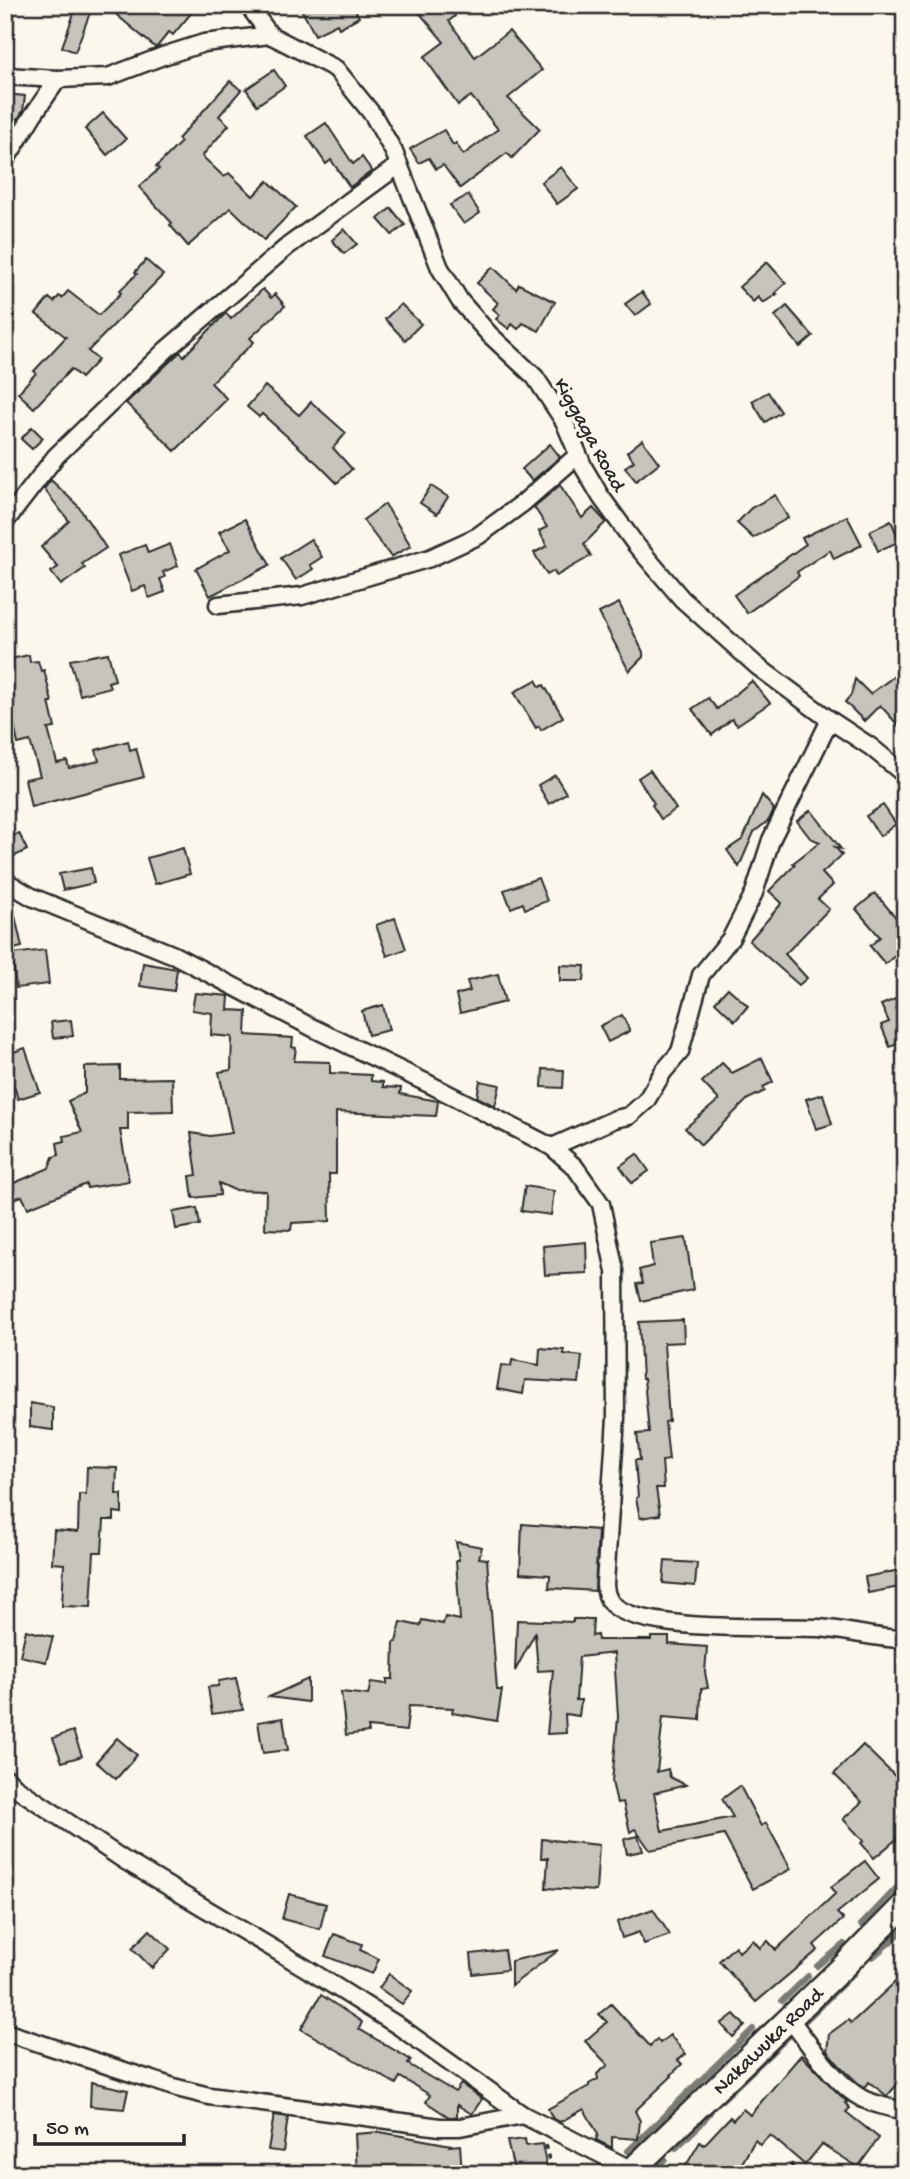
<svg xmlns="http://www.w3.org/2000/svg" width="910" height="2179" font-family="'Gochi Hand',sans-serif">
	<rect width="100%" height="100%" fill="#fbf7ec"/>
	<filter id="ink" filterUnits="userSpaceOnUse"><feTurbulence type="fractalNoise" baseFrequency=".0143" numOctaves="2"/><feDisplacementMap in="SourceGraphic" scale="14" xChannelSelector="R" yChannelSelector="G"/><feConvolveMatrix kernelMatrix="1 2 1 2 8 2 1 2 1" color-interpolation-filters="sRGB"/></filter>
	<g filter="url(#ink)">
		<g fill="none" stroke-linecap="round" stroke-linejoin="round">
			<g stroke="#7b7a75" stroke-width="6">
				<path d="M861,1925L904,1880"/>
				<path d="M873,1957L905,1929"/>
				<path d="M817,1966L844,1944"/>
				<path d="M782,2001L808,1976"/>
				<path d="M805,2021L855,1972"/>
				<path d="M722,2100L790,2035"/>
				<path d="M676,2148L701,2124L711,2111"/>
				<path d="M628,2151L753,2029"/>
				<path d="M651,2174L665,2159"/>
			</g>
		</g>
		<g fill="#c7c4bc" stroke="#2b2b2b" stroke-width="2">
			<path d="M77,5H93L75,52L62,47Z"/>
			<path d="M105,5H145L154,13L161,5H198L173,35L169,32L156,48Z"/>
			<path d="M299,5H353L359,17L339,28L337,24L315,35Z"/>
			<path d="M413,5H446L455,16L449,21L475,57L509,31L542,70L508,98L540,129L512,158L507,153L460,188L443,165L436,169L429,158L419,163L410,149L444,130L453,145L456,143L463,155L498,129L471,96L458,105L424,57L444,42Z"/>
			<path d="M274,70L285,86L257,105L246,89Z"/>
			<path d="M230,81L241,90L219,116L229,125L202,156L224,177L229,173L253,196L268,181L296,207L264,240L231,208L188,246L170,225L172,223L139,187L159,169L156,167L181,142L178,139Z"/>
			<path d="M5,94L25,96L23,111L18,119L5,117Z"/>
			<path d="M103,113L126,139L107,155L85,129Z"/>
			<path d="M326,123L353,164L362,157L372,171L350,187L331,160L326,164L307,136Z"/>
			<path d="M561,167L578,189L557,204L541,182Z"/>
			<path d="M468,195L480,213L464,224L450,205Z"/>
			<path d="M391,208L405,225L392,235L378,219Z"/>
			<path d="M344,229L357,244L344,254L332,240Z"/>
			<path d="M146,260L163,275L88,351L98,360L81,378L71,369L34,408L18,393L36,373L34,371L66,337L36,314L49,298L54,302L59,296L62,298L68,291L99,315L121,293L119,291L137,274L135,272Z"/>
			<path d="M767,262L786,283L775,293L777,294L763,303L758,297L753,302L739,287Z"/>
			<path d="M493,267L516,289L519,284L555,302L539,331L523,323L518,329L512,324L509,329L496,319L500,315L493,309L498,303L477,283Z"/>
			<path d="M263,289L271,298L275,294L285,306L250,338L254,342L211,383L227,399L175,451L126,403L180,352L184,356L226,313L231,319Z"/>
			<path d="M642,292L651,304L635,316L625,304Z"/>
			<path d="M401,304L421,324L405,340L385,319Z"/>
			<path d="M787,306L813,336L800,347L775,316Z"/>
			<path d="M265,386L299,415L311,402L346,433L333,448L352,469L337,483L318,464L262,414L259,417L247,407Z"/>
			<path d="M768,392L781,412L765,422L752,401Z"/>
			<path d="M32,427L43,438L32,449L21,439Z"/>
			<path d="M642,440L659,463L636,481L625,467L634,461L627,452Z"/>
			<path d="M550,444L560,457L532,481L522,469Z"/>
			<path d="M51,480L78,506L106,548L82,564L85,568L61,585L51,572L58,567L41,547L69,521L44,489Z"/>
			<path d="M560,485L582,518L593,508L606,522L584,544L591,556L556,576L554,571L547,575L534,553L547,546L539,531L547,527L534,507Z"/>
			<path d="M431,486L448,497L437,514L420,503Z"/>
			<path d="M775,495L788,518L753,538L737,523L751,508Z"/>
			<path d="M385,504L411,546L391,557L363,520Z"/>
			<path d="M847,516L862,545L834,559L830,550L797,572L799,576L747,613L734,595L806,544L802,538Z"/>
			<path d="M245,519L270,565L210,596L196,569L230,550L219,532Z"/>
			<path d="M891,521L900,541L878,551L870,531Z"/>
			<path d="M311,539L322,557L310,565L313,569L296,580L281,558Z"/>
			<path d="M170,544L178,566L163,572L165,577L160,579L165,592L149,598L145,586L132,591L118,555L145,545L148,553Z"/>
			<path d="M619,603L643,652V657L629,671L599,613Z"/>
			<path d="M108,653L115,680L108,682L110,687L80,695L70,660Z"/>
			<path d="M29,655L30,662L38,661L41,671L44,670L52,702H49L55,728L48,729L57,763L67,761L69,768L99,761L96,750L128,741L130,750L136,748L144,777L31,807L25,779L40,776L30,741L18,744L5,683L10,680L6,660Z"/>
			<path d="M900,672L905,680L896,689L905,700V733L880,705L864,721L845,702L851,695L855,679L870,694Z"/>
			<path d="M536,680L540,687L544,685L563,717L541,730L539,726L536,728L514,692Z"/>
			<path d="M752,681L770,703L737,725L732,719L712,735L692,709L708,698L717,709Z"/>
			<path d="M650,770L676,809L661,819L652,805L654,803L638,778Z"/>
			<path d="M555,775L566,793L549,804L538,785Z"/>
			<path d="M762,795L774,809L769,820L754,832L739,867L727,850L743,839Z"/>
			<path d="M883,805L896,824L880,836L866,816Z"/>
			<path d="M811,810L841,849L835,847L842,855L822,873L833,885L818,899L829,909L785,954L807,978L799,985L749,941L782,903L769,891L795,865L793,863L820,842L810,838L797,821Z"/>
			<path d="M19,833L27,850L5,861V840Z"/>
			<path d="M183,848L190,874L155,884L147,858Z"/>
			<path d="M91,868L94,883L63,890L59,874Z"/>
			<path d="M538,878L547,901L525,909L523,903L511,908L504,890Z"/>
			<path d="M875,893L905,928V947L885,964L870,946L880,937L856,909Z"/>
			<path d="M12,903L22,947L5,951V904Z"/>
			<path d="M395,918L406,949L387,956L376,925Z"/>
			<path d="M45,950L49,984L16,988L12,954Z"/>
			<path d="M143,963L177,969L174,991L140,986Z"/>
			<path d="M560,965L585,966L584,981H560Z"/>
			<path d="M498,974L505,1002L460,1013L456,995L470,991L467,981Z"/>
			<path d="M728,988L748,1006L735,1021L715,1002Z"/>
			<path d="M195,993L229,996L228,1010L247,1011L246,1035L293,1038L292,1047L296,1048L294,1061L330,1062V1073L371,1075V1081L383,1082V1087L401,1088L400,1094L438,1101L436,1116L336,1112V1174H329L330,1221L292,1223L291,1230L265,1229L266,1191L234,1190L219,1183L220,1195L193,1198L190,1176L197,1175L191,1133L210,1136L232,1133L219,1072L231,1070L232,1037L211,1035L212,1013L192,1010Z"/>
			<path d="M905,995V1056L899,1043L890,1047L881,1025L889,1022L881,1005Z"/>
			<path d="M383,1005L389,1030L368,1035L362,1011Z"/>
			<path d="M622,1015L630,1031L608,1042L600,1026Z"/>
			<path d="M71,1020L73,1036L53,1038L51,1022Z"/>
			<path d="M25,1048L40,1092L18,1099L14,1086L5,1089V1055Z"/>
			<path d="M762,1058L773,1082L763,1087L765,1091L748,1099L701,1145L685,1128L719,1100L702,1082L722,1063L732,1073Z"/>
			<path d="M120,1066V1079L172,1078L173,1111L128,1112V1130H120L129,1181L87,1188L86,1184L28,1208L22,1196L5,1202V1187L49,1168L53,1157L59,1155L57,1143L65,1141L64,1136L82,1132L68,1101L85,1093V1067Z"/>
			<path d="M543,1069L564,1070L563,1088L542,1087Z"/>
			<path d="M480,1081L500,1085L495,1106L477,1097Z"/>
			<path d="M823,1094L832,1124L816,1129L806,1099Z"/>
			<path d="M637,1154L649,1171L632,1183L620,1166Z"/>
			<path d="M525,1186L554,1191L551,1215L521,1211Z"/>
			<path d="M197,1208L200,1225L176,1229L173,1212Z"/>
			<path d="M686,1238L693,1290L641,1301L637,1284L643,1283L639,1270L653,1266L650,1243Z"/>
			<path d="M586,1242L587,1273L545,1275L543,1246Z"/>
			<path d="M683,1320L684,1342L664,1343L669,1421L665,1422L669,1460L662,1461L664,1488H656L660,1515L640,1518L636,1498L638,1497L635,1460H640L637,1434L649,1433L644,1379H642L639,1322Z"/>
			<path d="M540,1348L564,1350V1354L582,1356L579,1383L525,1380L523,1394L497,1389L501,1365L511,1366L512,1360L539,1365Z"/>
			<path d="M30,1403L53,1407V1430L30,1427Z"/>
			<path d="M87,1467L117,1468L116,1494H122V1513L114,1512V1520H104L102,1552H94L91,1607L62,1606L64,1564L52,1563L54,1530L78,1532L79,1494H86Z"/>
			<path d="M522,1524L598,1530L595,1591L549,1588L550,1575L520,1573Z"/>
			<path d="M456,1542L482,1547L479,1558L487,1559L497,1690H502L497,1721L452,1713L453,1708L409,1706L406,1731L368,1727L369,1732L346,1735L341,1692L368,1695L371,1682L387,1684V1679H393L394,1642H396L401,1622L420,1626L422,1620L443,1624L445,1617L460,1620L456,1560H459Z"/>
			<path d="M665,1561L697,1563L695,1586L663,1583Z"/>
			<path d="M905,1569V1586L868,1593L865,1577Z"/>
			<path d="M573,1619H593L592,1636L597,1635L598,1640H651V1637H669V1644L707,1647L705,1672L708,1688L701,1689L700,1720L663,1717L657,1772L668,1769L670,1777L686,1785L654,1793L662,1831L733,1817L722,1799L740,1786L761,1826L766,1823L791,1869L753,1889L724,1835L650,1850L635,1829L630,1832L623,1802L617,1803L612,1782L618,1717L614,1653L579,1657L576,1700H581L579,1716L565,1714L566,1733L547,1734L553,1670L538,1671L535,1633L515,1671L517,1620L573,1622Z"/>
			<path d="M26,1630L53,1637L46,1662L20,1656Z"/>
			<path d="M236,1678L243,1710L212,1714L208,1687L218,1686L219,1681Z"/>
			<path d="M308,1679V1702L269,1697Z"/>
			<path d="M283,1718L288,1750L263,1753L258,1722Z"/>
			<path d="M73,1731L82,1756L62,1762L53,1738Z"/>
			<path d="M117,1738L137,1755L116,1779L96,1762Z"/>
			<path d="M863,1745L905,1786V1832L874,1858L861,1843L864,1841L843,1819L862,1802L834,1774Z"/>
			<path d="M638,1836L643,1851L627,1854L624,1839Z"/>
			<path d="M542,1839L599,1845L596,1891L546,1888L548,1858H541Z"/>
			<path d="M865,1861L879,1879L837,1913L843,1919L814,1945L818,1950L756,2002L719,1961L735,1946L739,1952L753,1940L760,1948L768,1941L776,1950L836,1893L831,1887Z"/>
			<path d="M289,1894L326,1904L320,1929L282,1919Z"/>
			<path d="M653,1909L670,1935L644,1944L639,1932L622,1938L617,1922Z"/>
			<path d="M150,1930L170,1949L152,1968L132,1948Z"/>
			<path d="M334,1934L362,1944L360,1950L379,1959L372,1974L325,1956Z"/>
			<path d="M504,1950L507,1970L473,1974L471,1954Z"/>
			<path d="M559,1950L511,1986V1961Z"/>
			<path d="M905,1973V2076L887,2096L869,2082L864,2087L859,2084L840,2066L827,2051L829,2034L848,2020L851,2023Z"/>
			<path d="M389,1974L412,1991L402,2004L379,1988Z"/>
			<path d="M321,1995L362,2022L359,2029L411,2060L408,2064L455,2092L461,2084L482,2099L472,2114L457,2105V2117H449L426,2102L430,2095L400,2077L396,2084L301,2029Z"/>
			<path d="M611,2004L650,2046L657,2039L660,2043L670,2035L686,2054L678,2060L682,2064L671,2075L672,2076L635,2111L640,2121L638,2139L612,2137V2148L596,2140L598,2134L584,2109L560,2122L553,2119L548,2109L589,2086V2084L598,2079L597,2074L608,2065L585,2041L607,2022L599,2014Z"/>
			<path d="M734,2014L745,2026L733,2037L721,2024Z"/>
			<path d="M801,2055L847,2102L845,2103L850,2108L846,2112L879,2138L858,2167L822,2144L805,2165L770,2135L760,2145L755,2140L736,2174H681L700,2142L704,2145L730,2117L733,2120L743,2109L750,2115Z"/>
			<path d="M91,2082L128,2090L124,2109L90,2106Z"/>
			<path d="M274,2115L288,2117L283,2152L268,2150Z"/>
			<path d="M380,2132L451,2145L450,2146L460,2145L462,2174H357L355,2134Z"/>
			<path d="M525,2139L526,2146L542,2144L548,2174H515L507,2141Z"/>
		</g>
		<g fill="none" stroke-linecap="round" stroke-linejoin="round">
			<g stroke="#2b2b2b" stroke-width="21">
				<g id="minor">
					<path d="M248,5L270,35L336,69L373,115L394,152L440,268L460,301L489,334L535,377L564,421L584,468L601,497L636,545L682,599L757,666L830,720L871,747L905,775"/>
					<path d="M5,76L58,79L108,77L163,56L204,43L270,35"/>
					<path d="M5,161L33,115L58,79"/>
					<path d="M5,522L56,456L166,350L288,246L399,165"/>
					<path d="M218,605L302,596L430,558L478,536L523,503L578,455"/>
					<path d="M5,881L32,897L174,955L313,1028L429,1084L552,1147L575,1167L601,1204L615,1271L616,1418L605,1584C605,1591 607,1598 612,1604C642,1633 775,1626 819,1628C848,1630 876,1639 905,1639"/>
					<path d="M552,1147L615,1119L629,1116L646,1101L663,1072L680,1052L701,975L731,938L754,893L771,840L830,720"/>
					<path d="M5,1777L15,1787L124,1860L304,1967L397,2025L523,2115L634,2171"/>
					<path d="M789,2018C809,2043 834,2084 863,2099C876,2105 890,2108 905,2111"/>
					<path d="M5,2032L177,2088L209,2096L440,2127H460L523,2115"/>
				</g>
			</g>
			<g stroke="#2b2b2b" stroke-width="28">
				<path id="secondary" d="M628,2174L845,1965L905,1904"/>
			</g>
			<g stroke="#2b2b2b" stroke-width="3.5" stroke-dasharray="5 5" stroke-linecap="butt">
				<path d="M545,2145L553,2174"/>
				<path d="M791,2163L795,2174"/>
				<path d="M887,2174L905,2159"/>
			</g>
			<use href="#minor" stroke="#fbf7ec" stroke-width="16"/>
			<use href="#secondary" stroke="#fbf7ec" stroke-width="23"/>
		</g>
	</g>
	<g text-anchor="middle" stroke-width="7" stroke-linejoin="round" paint-order="stroke">
		<g font-size="21" fill="#2b2b2b" stroke="#fbf7ec">
			<text transform="translate(591 434) rotate(61)" y="7">Kiggaga Road</text>
			<text transform="translate(767 2040) rotate(-44)" y="7">Nakawuka Road</text>
		</g>
	</g>
	<rect width="910" height="2179" fill="none" stroke="#fbf7ec" stroke-width="28"/>
	<rect x="14" y="14" width="882" height="2151" fill="none" stroke="#2b2b2b" stroke-width="2.5" filter="url(#ink)"/>
	<path d="M35 2134v10h149v-10" fill="none" stroke="#2b2b2b" stroke-width="3.5"/>
	<text x="46" y="2134" font-size="21" fill="#2b2b2b" stroke="#fbf7ec" stroke-width="5" paint-order="stroke">50 m</text>
</svg>
